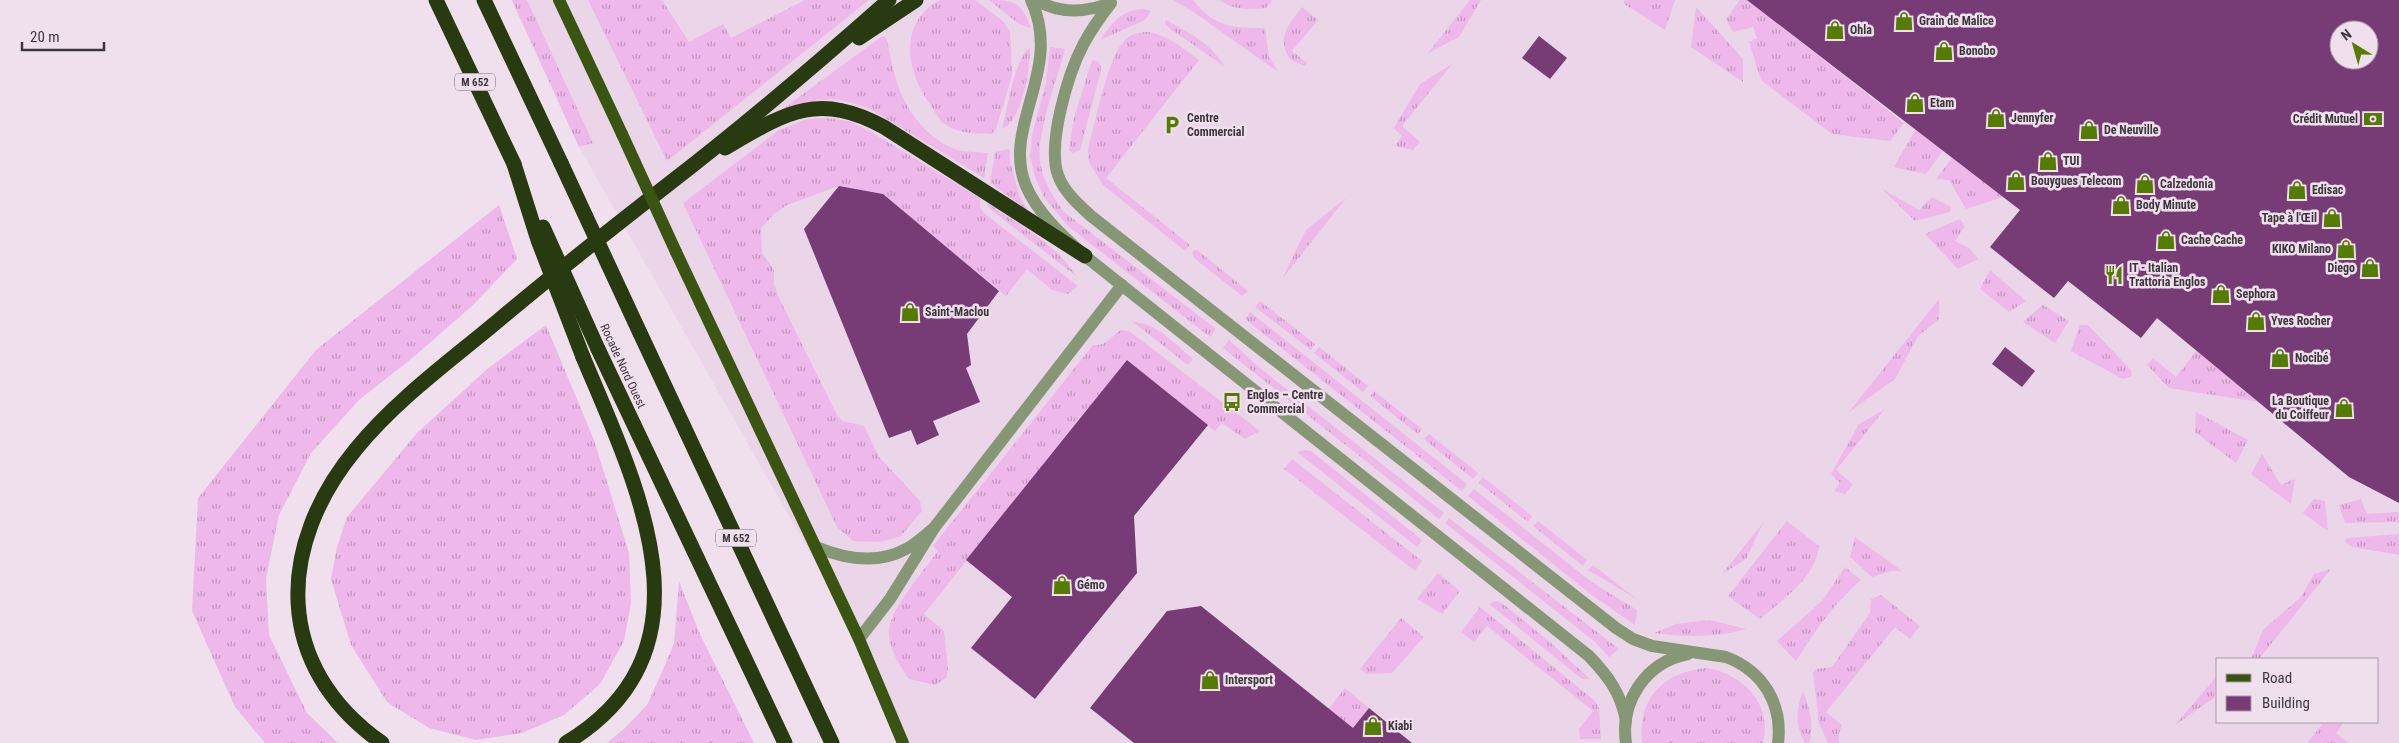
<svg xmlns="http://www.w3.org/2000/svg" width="2399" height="743" font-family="'Roboto Condensed',sans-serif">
	<defs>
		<pattern id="grass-tufts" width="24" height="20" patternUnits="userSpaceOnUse" patternTransform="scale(1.25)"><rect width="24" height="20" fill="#eeb8ea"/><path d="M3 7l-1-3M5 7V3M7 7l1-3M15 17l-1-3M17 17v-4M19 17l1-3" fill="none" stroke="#c296bf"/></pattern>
	</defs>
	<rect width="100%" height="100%" fill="#f0e0ee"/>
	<path fill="#ebd5e9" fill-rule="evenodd" d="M511,0H2399V743H903L859,639L579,147ZM2339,30H2369V60H2339ZM2218,659H2378V722H2218Z"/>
	<g fill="url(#grass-tufts)">
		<path d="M512,0H527L593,143L579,147Z"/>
		<path d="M588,0H662L689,42L723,24L731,38L805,0H869L667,161Z"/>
		<path d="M940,0H975L1003,21L1010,32L1012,75L996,129L992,134C975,133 957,134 943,123C938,118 934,110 930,104C906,71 898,22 940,0Z"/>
		<path d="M989,0C1015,0 1022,3 1031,28L1019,24Z"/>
		<path d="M1173,0H1193C1214,27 1232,28 1265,28L1269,57L1278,72L1195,13Z"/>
		<path d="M1219,0H1273L1266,8C1249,10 1233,10 1219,0Z"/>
		<path d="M1470,0H1481L1459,37L1428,53Z"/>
		<path d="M1624,0H1675L1665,30L1624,4Z"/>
		<path d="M1740,0H1748L1904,123L1890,141L1832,134L1761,80L1749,42L1757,38L1753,27L1733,32L1726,20Z"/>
		<path d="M1302,7L1318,20L1292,51L1307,63L1305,66L1291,60C1275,39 1289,24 1302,7Z"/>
		<path d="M1696,7L1743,59V82L1691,47Z"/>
		<path d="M1143,9L1151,11L1145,20L1100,40C1112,23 1121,10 1143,9Z"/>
		<path d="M1166,20C1188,32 1212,44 1224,66L1169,28L1165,24Z"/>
		<path d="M1149,32C1169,36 1183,48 1199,60L1106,178L1190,245L1185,251L1103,185L1089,162L1088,150C1095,125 1108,53 1127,38C1133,33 1142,32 1149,32Z"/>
		<path d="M881,37H886C891,55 893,76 901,93C911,118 934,144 961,151C970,152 979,152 988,153L984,178L872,110C834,94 817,98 780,111Z"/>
		<path d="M1030,47C1030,68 1023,120 1002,129C1008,108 1014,60 1030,47Z"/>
		<path d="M1050,47L1065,49C1058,77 1036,134 1040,161C1043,181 1052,196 1064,212L1216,329L1210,337L1068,226L1044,197L1035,177L1030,157L1032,135L1046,83Z"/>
		<path d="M1092,60L1097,61L1101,66V71L1080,150L1072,153L1069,150L1074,118Z"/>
		<path d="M1452,64L1402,126L1420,142L1413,150L1395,146L1402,136L1394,128L1420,84Z"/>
		<path d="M826,118L849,121L873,133L980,198V207L984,213L1078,286L1068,294L1052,290L1027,269L1006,296L882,194L839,186L787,205L774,214L761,228L762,253L774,270V284L779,298L837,415L843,421L864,426L879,457L920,501L922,511L901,536L881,542L853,541L837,527L683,203L779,130L808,119Z"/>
		<path d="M1916,129L1943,151L1926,174L1894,167Z"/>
		<path d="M1010,149V162L1020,197L1028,211L990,183L995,152Z"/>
		<path d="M1952,158L2003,197L1966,209L1949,180L1936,179Z"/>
		<path d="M1882,189L1919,210L1932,197L1951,207L1950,212L1915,221Z"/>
		<path d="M1346,198L1282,279L1306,230Z"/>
		<path d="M986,202C1017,224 1057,244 1076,276L990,209Z"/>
		<path d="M499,205L517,259L473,305L416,355L359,400L311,453L279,515L266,578L269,635L307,713L338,743H265L235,707L192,611L198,498L316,350Z"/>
		<path d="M1960,219L1965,226L1955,241L1969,248L1978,259L1958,269L1925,234Z"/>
		<path d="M1194,250H1197L1248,291L1242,296L1194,258L1192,253Z"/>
		<path d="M1990,270L2026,301L2009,312L1980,289Z"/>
		<path d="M1939,299V319L1918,336L1895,379L1849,412Z"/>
		<path d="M1260,301L1315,344L1311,350L1255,307Z"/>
		<path d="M2043,305L2069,321L2055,343L2023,322Z"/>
		<path d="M1250,312L1467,484L1462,491L1245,319Z"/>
		<path d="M1133,322C1156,322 1176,345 1193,359L1188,365Z"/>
		<path d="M546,325L594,440L629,553L631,603L624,641L600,684L564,715L522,733L476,740L429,728L387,702L351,645L331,579L337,547L347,517L417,433L486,370Z"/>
		<path d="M2080,325H2088L2131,370L2132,376L2123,379L2071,351Z"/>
		<path d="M1121,330L1129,331L1260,431L1245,439L1222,423L1215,431L1127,360L924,614L944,631L948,669L946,678L935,685L909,679C900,666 887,646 889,629C892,607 925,569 938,551L933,546L1093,345C1106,347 1110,337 1121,330Z"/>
		<path d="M1229,340L1260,368L1444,513L1439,519L1223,348Z"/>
		<path d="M1319,347L1368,386L1363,392L1314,353Z"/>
		<path d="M2197,350L2259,402L2169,388L2147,365L2153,358L2176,377Z"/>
		<path d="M1374,391L1422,429L1418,434L1370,396Z"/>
		<path d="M1885,409L1836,470L1853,484L1845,494L1834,491L1840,483L1831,474L1859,424Z"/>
		<path d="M2196,412L2248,440L2236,463L2195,432Z"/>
		<path d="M1429,434L1478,473L1473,479L1424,439Z"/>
		<path d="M1304,450L1311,451L1422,540L1417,547L1297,452Z"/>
		<path d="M2262,454L2281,485L2295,479L2291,504L2251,474Z"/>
		<path d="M1292,459L1422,561L1415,571L1284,469Z"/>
		<path d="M1483,477L1532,516L1528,522L1479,483Z"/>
		<path d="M1474,489L1593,583L1637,610L1635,625L1593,596L1468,496Z"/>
		<path d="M2314,499L2325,501L2328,531L2303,513Z"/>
		<path d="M2361,499L2367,514L2396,512L2399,513V522L2345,523L2339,505Z"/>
		<path d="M1449,518L1619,649L1609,657L1595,642L1445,523Z"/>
		<path d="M1538,521L1587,560L1583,566L1533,526Z"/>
		<path d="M1787,521L1819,546C1816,578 1782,600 1760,619L1728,596Z"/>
		<path d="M1763,523L1746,559L1722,574Z"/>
		<path d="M2399,534V555L2352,547L2344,541L2348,538Z"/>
		<path d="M1855,537L1902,571H1891L1872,577L1850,557Z"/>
		<path d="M1593,565L1638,600L1588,570Z"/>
		<path d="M1845,567L1861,580C1834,603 1815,631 1796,661L1777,641L1822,601Z"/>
		<path d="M2331,569L2259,659H2251L2263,630L2301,597L2314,574Z"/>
		<path d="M1438,573L1460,591L1442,614L1417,599Z"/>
		<path d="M679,581L699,632L754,743H607L625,728L647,705L661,674L674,643Z"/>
		<path d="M1881,595L1920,626L1910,639L1895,627L1826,712L1842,725L1839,733V743H1828L1819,723L1813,673L1816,669L1832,667L1870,613L1871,599Z"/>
		<path d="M1496,601L1502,603L1551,643L1590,679H1582L1489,604Z"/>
		<path d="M1480,607L1594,700L1599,708L1601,739H1580L1579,729L1593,711L1487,626L1474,642L1461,632Z"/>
		<path d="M1401,618L1424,637L1392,673L1366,674L1360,669Z"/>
		<path d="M1710,620L1746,629C1716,638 1684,637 1654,633L1676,624Z"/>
		<path d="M1707,668C1744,675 1772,703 1763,743H1642C1637,698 1663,672 1707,668Z"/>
		<path d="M2217,676L2214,698L2175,725Z"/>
		<path d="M1345,688L1369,708L1341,743H1302Z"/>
		<path d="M1803,691C1809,707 1815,725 1809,743H1805C1795,725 1796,710 1803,691Z"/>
		<path d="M2324,722H2344L2336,733L2349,743H2307Z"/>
	</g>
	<g fill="#773c75" fill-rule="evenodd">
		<path d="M1747,0H2399V503L2349,477L2157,318L2141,338L2068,281L2054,298L2021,272L1990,247L2020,210ZM2339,30H2369V60H2339Z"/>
		<path d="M1539,36L1567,58L1550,79L1522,58Z"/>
		<path d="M839,186L883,194L999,291L967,334L971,365L966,368L980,402L933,421L939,435L917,445L911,430L889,438L804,229Z"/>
		<path d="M2005,347L2035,371L2022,387L1992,364Z"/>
		<path d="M1127,360L1208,425L1134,516L1137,573L1035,699L971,648L1012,597L966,560Z"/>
		<path d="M1201,606L1353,728L1369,708L1412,743H1134L1090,708L1167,611Z"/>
	</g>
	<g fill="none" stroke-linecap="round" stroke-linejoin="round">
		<g stroke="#869775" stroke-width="12">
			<path d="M1031,0C1064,70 1001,126 1026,186C1038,214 1063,236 1085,256L1589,656C1608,676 1621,693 1626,721"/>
			<path d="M1036,0C1060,14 1085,13 1110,3"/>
			<path d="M1111,3C1100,17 1091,30 1083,45C1068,74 1047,144 1058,175C1064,192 1078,204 1091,216L1616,628L1633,639L1652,646L1726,657C1763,671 1783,704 1778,743"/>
			<path d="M934,528L1122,285"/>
			<path d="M816,547C845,559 877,565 906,549C916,544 925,535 934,528L890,599L859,639"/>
			<path d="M1626,743C1620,701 1646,662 1688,654"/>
		</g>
		<g stroke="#3a5412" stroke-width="12">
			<path d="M559,0L622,134"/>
			<path d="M676,252L859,639L903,743"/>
		</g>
		<g stroke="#283a10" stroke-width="15">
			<path d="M436,0L514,164"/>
			<path d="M484,0L561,163"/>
			<path d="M859,38L916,0"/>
			<path d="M725,148C785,113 817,91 884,127L1085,256"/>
			<path d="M640,333L832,743"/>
			<path d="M598,349L785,743"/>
			<path d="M382,743C273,666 276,546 356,449C397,399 450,361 499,320C555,273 612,228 670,183C745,125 818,63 889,0"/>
			<path d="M566,743C721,650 636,484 583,357"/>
		</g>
		<path stroke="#3a5412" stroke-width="12" d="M622,134L676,252"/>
		<g stroke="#283a10" stroke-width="15">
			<path d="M561,163L640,333"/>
			<path d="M514,164L538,240L583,357"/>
			<path d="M543,227L598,349"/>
		</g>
	</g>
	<defs>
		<g id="shop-bare" transform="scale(1.5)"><path d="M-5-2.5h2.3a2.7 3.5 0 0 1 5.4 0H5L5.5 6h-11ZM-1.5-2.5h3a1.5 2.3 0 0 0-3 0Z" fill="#547d00" stroke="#f0e0ee" stroke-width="2.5" paint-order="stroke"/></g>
		<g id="bank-bare" transform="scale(1.5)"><path d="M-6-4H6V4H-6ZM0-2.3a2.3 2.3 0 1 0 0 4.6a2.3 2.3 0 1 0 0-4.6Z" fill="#547d00" stroke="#f0e0ee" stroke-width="2.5" paint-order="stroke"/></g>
		<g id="parking-bare" transform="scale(1.5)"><path d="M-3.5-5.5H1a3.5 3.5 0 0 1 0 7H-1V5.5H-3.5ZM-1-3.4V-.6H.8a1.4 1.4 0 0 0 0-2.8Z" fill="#547d00" stroke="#f0e0ee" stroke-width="2.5" paint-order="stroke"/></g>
		<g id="restaurant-bare" transform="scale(1.5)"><path d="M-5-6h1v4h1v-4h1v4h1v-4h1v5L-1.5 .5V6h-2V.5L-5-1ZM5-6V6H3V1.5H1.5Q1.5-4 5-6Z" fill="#547d00" stroke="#f0e0ee" stroke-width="2.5" paint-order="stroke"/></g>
		<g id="bus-bare" transform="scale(1.5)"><path d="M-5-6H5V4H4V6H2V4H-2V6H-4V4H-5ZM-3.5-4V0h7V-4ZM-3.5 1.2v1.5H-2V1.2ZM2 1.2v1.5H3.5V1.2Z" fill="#547d00" stroke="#f0e0ee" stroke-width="2.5" paint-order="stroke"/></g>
	</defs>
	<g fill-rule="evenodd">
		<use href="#shop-bare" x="1904" y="21"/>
		<use href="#shop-bare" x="1835" y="30"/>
		<use href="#shop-bare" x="1944" y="51"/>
		<use href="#shop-bare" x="1915" y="103"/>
		<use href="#shop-bare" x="1996" y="118"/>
		<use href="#bank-bare" x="2373" y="119"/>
		<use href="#parking-bare" x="1172" y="125"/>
		<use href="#shop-bare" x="2089" y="130"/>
		<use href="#shop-bare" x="2048" y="161"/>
		<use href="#shop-bare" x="2016" y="181"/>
		<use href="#shop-bare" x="2145" y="184"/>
		<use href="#shop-bare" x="2297" y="190"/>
		<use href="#shop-bare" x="2121" y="205"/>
		<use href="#shop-bare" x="2332" y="218"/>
		<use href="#shop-bare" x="2166" y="240"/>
		<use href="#shop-bare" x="2346" y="249"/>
		<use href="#shop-bare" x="2370" y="268"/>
		<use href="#restaurant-bare" x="2114" y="275"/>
		<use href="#shop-bare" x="2221" y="294"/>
		<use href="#shop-bare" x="910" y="312"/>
		<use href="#shop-bare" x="2256" y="321"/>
		<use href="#shop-bare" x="2280" y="358"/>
		<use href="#bus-bare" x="1232" y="402"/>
		<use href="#shop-bare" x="2344" y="408"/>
		<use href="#shop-bare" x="1062" y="585"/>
		<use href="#shop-bare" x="1210" y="680"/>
		<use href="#shop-bare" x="1373" y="726"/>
	</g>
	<g text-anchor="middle" stroke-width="5" stroke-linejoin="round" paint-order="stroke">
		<g fill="#f0e0ee" stroke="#736a71" stroke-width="1">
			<rect x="455" y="73.5" width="40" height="17" rx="4"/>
			<rect x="716" y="529.5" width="40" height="17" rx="4"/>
		</g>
		<g font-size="11" font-weight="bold" fill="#3d373c">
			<text x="475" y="86">M 652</text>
			<text x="736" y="542">M 652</text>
		</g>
		<g font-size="12" font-weight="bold" fill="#3d373c" stroke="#f0e0ee" text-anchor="start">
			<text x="1919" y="25">Grain de Malice</text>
			<text x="1850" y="34">Ohla</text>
			<text x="1959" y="55">Bonobo</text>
			<text x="1930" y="107">Etam</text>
			<text x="1187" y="122">Centre<tspan x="1187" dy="14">Commercial</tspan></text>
			<text x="2011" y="122">Jennyfer</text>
			<text x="2358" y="123" text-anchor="end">Crédit Mutuel</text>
			<text x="2104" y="134">De Neuville</text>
			<text x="2063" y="165">TUI</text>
			<text x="2031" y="185">Bouygues Telecom</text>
			<text x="2160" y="188">Calzedonia</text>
			<text x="2312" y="194">Edisac</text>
			<text x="2136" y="209">Body Minute</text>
			<text x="2317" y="222" text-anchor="end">Tape à l'Œil</text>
			<text x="2181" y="244">Cache Cache</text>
			<text x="2331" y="253" text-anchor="end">KIKO Milano</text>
			<text x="2129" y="272">IT - Italian<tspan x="2129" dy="14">Trattoria Englos</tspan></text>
			<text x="2355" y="272" text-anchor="end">Diego</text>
			<text x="2236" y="298">Sephora</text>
			<text x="925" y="316">Saint-Maclou</text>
			<text x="2271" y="325">Yves Rocher</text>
			<text x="2295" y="362">Nocibé</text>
			<text x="1247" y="399">Englos – Centre<tspan x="1247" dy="14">Commercial</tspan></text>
			<text x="2329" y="405" text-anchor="end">La Boutique<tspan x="2329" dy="14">du Coiffeur</tspan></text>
			<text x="1077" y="589">Gémo</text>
			<text x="1225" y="684">Intersport</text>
			<text x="1388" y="730">Kiabi</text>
		</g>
		<g font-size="12" fill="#3d373c" stroke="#f0e0ee">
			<text transform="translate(623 366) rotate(65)" y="4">Rocade Nord Ouest</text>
		</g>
	</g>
	<rect x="2216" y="658" width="162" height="65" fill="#f0e0ee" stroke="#a89ca7"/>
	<rect x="2226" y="674" width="25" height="8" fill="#3a5412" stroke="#a89ca7"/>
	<text x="2262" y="683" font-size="15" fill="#3d373c">Road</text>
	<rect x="2226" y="696" width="25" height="15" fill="#773c75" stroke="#a89ca7"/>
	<text x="2262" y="708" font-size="15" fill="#3d373c">Building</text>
	<g transform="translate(2354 45) rotate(323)"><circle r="24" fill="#f0e0ee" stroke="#a89ca7"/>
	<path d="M0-4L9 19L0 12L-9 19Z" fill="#547d00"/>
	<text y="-8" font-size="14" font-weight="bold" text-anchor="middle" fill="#3d373c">N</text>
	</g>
	<path d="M22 42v8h82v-8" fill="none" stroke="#3d373c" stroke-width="2.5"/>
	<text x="30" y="42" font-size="15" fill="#3d373c" stroke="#f0e0ee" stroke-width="4" paint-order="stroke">20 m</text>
</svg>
